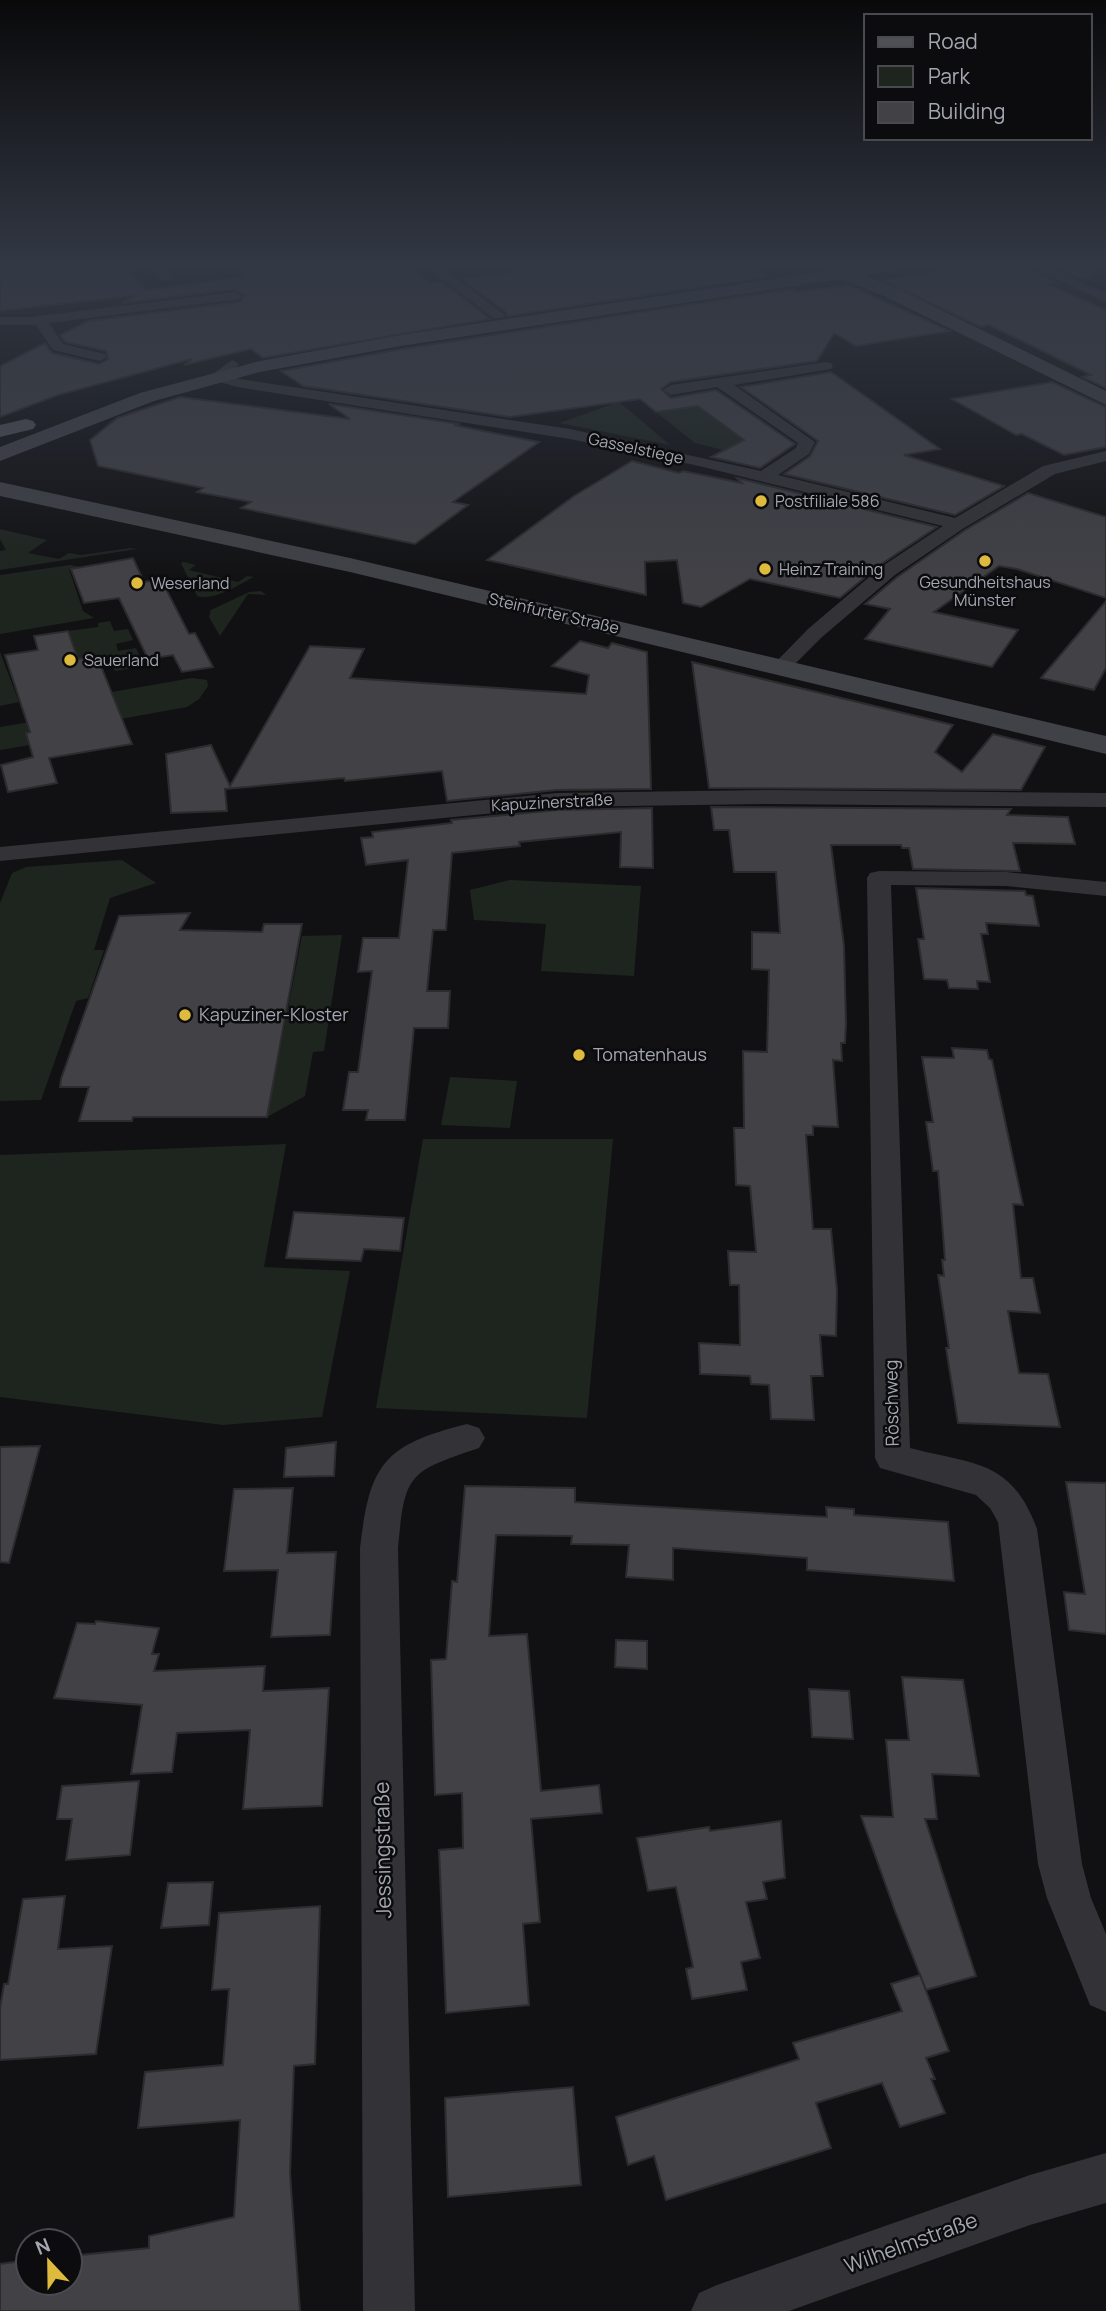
<svg xmlns="http://www.w3.org/2000/svg" width="1106" height="2311" font-family="Manrope,sans-serif">
	<rect width="100%" height="100%" fill="#111113"/>
	<g fill="#1e251f">
		<path d="M158,261H271L273,263C256,265 214,275 202,266L172,270Z"/>
		<path d="M619,402L670,445L559,423Z"/>
		<path d="M699,406L744,440L727,451L695,443L656,412Z"/>
		<path d="M0,529L47,540L28,553L59,559L69,553L81,555L130,548L137,549L0,570V551L6,550L0,539Z"/>
		<path d="M184,562L196,565L189,570L238,582L247,576L254,577C238,585 215,601 197,596L181,563Z"/>
		<path d="M70,565L80,567L69,569L83,611L94,618L0,634V575Z"/>
		<path d="M261,591L266,595L248,594L220,636L209,617L211,610L249,592Z"/>
		<path d="M110,621L114,631L128,629L133,640L116,644L118,651L136,648L142,661L132,663L133,668L115,671L110,660L99,661L96,656L78,659L68,631L98,627V623Z"/>
		<path d="M0,652L19,702L0,706Z"/>
		<path d="M192,678L207,680L208,686L199,699L187,707L98,723L97,720L26,732L30,745L0,750V727L30,722L26,707Z"/>
		<path d="M122,860L156,883L110,898L94,950H104L88,998L76,1001L41,1100L0,1101V903L12,873L26,867Z"/>
		<path d="M510,880L641,886L634,976L541,971L546,924L474,920L470,890Z"/>
		<path d="M342,935L324,1051L313,1052L305,1096L267,1117L302,936Z"/>
		<path d="M450,1077L517,1081L510,1128L441,1125Z"/>
		<path d="M423,1139H613L587,1418L376,1408Z"/>
		<path d="M286,1144L264,1267L350,1271L322,1417L223,1425L0,1397V1155Z"/>
	</g>
	<g fill="#414146" stroke="#2c2b2e" stroke-width="2">
		<path d="M0,261L121,262L147,290L246,276L241,271L320,261H401L430,283L442,282L490,319L263,358L251,349L184,365L192,359L58,395L0,417V366L45,343L52,353L99,364L108,359L106,351L65,342L60,335L88,321L240,302L245,295L235,289L122,303L137,295L0,311Z"/>
		<path d="M518,261H571L582,268L632,261H740L769,277L507,316V313L462,279L532,270Z"/>
		<path d="M1014,261L1057,283L1047,284L1106,310V388L1082,377L1091,375L989,325L981,327L882,280Z"/>
		<path d="M1040,261H1090L1091,278L1081,279Z"/>
		<path d="M848,285L950,331L856,346L834,333L817,361L671,382L661,389L671,398L716,390L795,444L760,468L711,457L744,440L698,406L656,412L640,399L510,417L303,386L281,371L401,349L792,289L797,292Z"/>
		<path d="M831,372L940,449L904,455L1004,486L955,515L784,474L810,456L818,441L741,387Z"/>
		<path d="M1052,382L1106,407V447L1064,455L1022,434L1016,435L952,399Z"/>
		<path d="M180,397L350,419L329,404L460,424L454,425L539,442L453,502L468,505L415,544L241,508L251,502L197,492L203,488L98,466L90,440L117,418Z"/>
		<path d="M632,461L679,473L683,471L742,483L737,478L937,527L880,565L840,598L750,579L701,607L683,603L677,560L645,562L646,595L487,560L574,496Z"/>
		<path d="M1028,493L1106,517V598L1017,569L999,566L934,612L1018,630L992,667L865,639L890,609L865,604L897,577L965,530Z"/>
		<path d="M133,558L144,582L161,579L189,634L195,633L213,667L182,672L173,655L148,659L119,598L84,603L71,569Z"/>
		<path d="M1106,601V668L1094,690L1041,678Z"/>
		<path d="M68,631L78,659L97,656L132,744L49,758L57,783L8,792L1,765L33,757L26,733L30,732L5,655L38,650L34,636Z"/>
		<path d="M580,641L608,648L612,643L647,652L651,789L557,790L447,801L442,771L345,781L344,778L225,789L227,811L171,813L166,754L211,745L230,786L310,646L364,649L350,678L586,694L589,675L552,666Z"/>
		<path d="M692,662L953,725L935,752L962,772L993,734L1045,747L1021,790L709,788Z"/>
		<path d="M711,807L1011,809L1007,815L1068,817L1075,844L1013,843L1020,871L913,869L909,848H902L901,845H831L844,946L846,1024L845,1043H841L842,1061L833,1060L838,1127L813,1126V1135H806L813,1229H831L837,1290L836,1336L820,1335L823,1376H811L814,1420L771,1419L769,1385L751,1384L750,1376L700,1374L699,1343L740,1345L739,1285H730L728,1251L756,1252L750,1186L736,1185L734,1128H744L743,1051L767,1052L769,970L752,969V932L780,933L776,872H734L729,830H714Z"/>
		<path d="M652,808L653,868L620,867L621,832L519,842L520,846L452,853L446,930H433L427,991H450L448,1028H414L405,1120H366L368,1110H343L349,1072H358L372,971L358,972L363,938H399L408,860L366,865L361,838L373,837L372,832L452,823L451,820L557,810Z"/>
		<path d="M916,888L1025,891L1026,895L1033,896L1039,926L986,923L988,934H981L990,982L977,981L978,989L949,988L947,980L924,979L918,939H924Z"/>
		<path d="M190,913L180,930L262,932L264,924H302L267,1117H133L132,1121H79L89,1087H60L61,1079L119,916Z"/>
		<path d="M952,1048L987,1050L989,1059L992,1060L1023,1205L1013,1204L1021,1278H1033L1040,1313L1008,1311L1019,1373L1048,1374L1060,1427L958,1423L946,1348H949L938,1275L944,1276L942,1260H945L938,1171H933L926,1122H933L922,1057L954,1058Z"/>
		<path d="M294,1212L404,1218L400,1251L364,1249L361,1261L286,1258Z"/>
		<path d="M336,1442L334,1476L284,1477L286,1448Z"/>
		<path d="M40,1446L9,1563L0,1562V1447Z"/>
		<path d="M1066,1482L1106,1483V1634L1069,1630L1064,1592L1085,1594Z"/>
		<path d="M465,1486L575,1488V1502L827,1517L826,1507L854,1509V1515L948,1522L954,1581L807,1570V1558L673,1548V1580L626,1577L629,1545L571,1544L572,1536L496,1535L489,1636L527,1634L541,1791L599,1785L602,1813L531,1819L540,1922L523,1924L529,2005L446,2013L439,1850L463,1848L462,1793L435,1795L431,1660L446,1659L452,1581L457,1582Z"/>
		<path d="M293,1488L287,1553L336,1552L330,1635L271,1637L278,1570L224,1571L234,1489Z"/>
		<path d="M96,1621L159,1628L152,1654H159L154,1671L265,1666L263,1691L329,1688L322,1806L243,1809L250,1730L177,1733L172,1772L131,1774L142,1705L54,1698L77,1623L95,1624Z"/>
		<path d="M616,1640L647,1641V1669L615,1667Z"/>
		<path d="M902,1677L963,1680L979,1776L932,1774L937,1819H925L976,1976L926,1990L895,1911L861,1816L893,1817L886,1740H909Z"/>
		<path d="M809,1689L849,1691L853,1739L812,1737Z"/>
		<path d="M139,1781L130,1855L66,1860L72,1819H57L62,1786Z"/>
		<path d="M781,1821L785,1878L763,1882L767,1899L746,1902L760,1958L741,1962L747,1990L692,1999L686,1969L693,1967L676,1887L648,1891L637,1838L709,1827L710,1831Z"/>
		<path d="M213,1882L209,1925L161,1928L168,1883Z"/>
		<path d="M65,1896L58,1949L112,1946L96,2054L0,2060V2008L4,1984H8L23,1899Z"/>
		<path d="M320,1906L315,2064L294,2066L290,2173L300,2311H0V2264L28,2260V2283H70V2256L149,2248V2236L234,2217L240,2120L138,2128L145,2072L223,2065L229,1989L212,1990L219,1913Z"/>
		<path d="M920,1975L949,2051L926,2058L935,2079H931L945,2113L900,2127L882,2083L816,2103L831,2148L666,2200L654,2156L628,2165L616,2117L799,2059L793,2043L902,2011L891,1984Z"/>
		<path d="M573,2087L581,2185L448,2197L445,2098Z"/>
	</g>
	<g fill="none" stroke-linecap="round" stroke-linejoin="round">
		<g fill="#333337" fill-rule="evenodd">
			<path d="M137,261H152L174,277L173,280H163Z"/>
			<path d="M419,261H433L505,315L503,318H493Z"/>
			<path d="M1016,261H1033L1106,293V302Z"/>
			<path d="M235,292L242,296L240,299L49,323L63,344L105,354L107,357L100,361L53,350L36,325H0V317H31Z"/>
			<path d="M232,360L239,364L228,375L239,379L570,429L761,471L796,448L798,443L717,387L671,395L663,390L671,385L826,362L831,363L833,366L831,369L734,385L815,442L809,454L778,475L955,518L1043,466L1106,451V461L1055,474L964,528L895,575L822,637L787,672H773L770,668L808,629L881,567L943,526L699,466L570,439L237,387L213,380L211,377L213,374Z"/>
			<path d="M769,790L1106,793V807L769,804L557,807L0,861V847L557,793Z"/>
			<path d="M879,871L1006,872L1106,882V896L1006,886L891,885L910,1448C975,1465 1011,1459 1037,1529L1082,1864L1091,1898L1106,1934V2012L1090,2005L1047,1898L1038,1864L998,1522L990,1508L976,1495L880,1468L875,1458L867,878L870,873Z"/>
			<path d="M467,1424L479,1428L485,1438L479,1448C408,1472 405,1473 398,1548L415,2311H363L360,1548C370,1464 383,1445 467,1424Z"/>
			<path d="M1106,2153V2203L1030,2225L789,2311H691L699,2293L717,2285L1030,2175Z"/>
		</g>
		<g fill="#414247" fill-rule="evenodd">
			<path d="M891,261H933L925,266L863,275L894,287L1106,391V405L882,295L841,279L401,346L260,372L154,401L0,461V447L140,393L260,361L401,335Z"/>
			<path d="M0,482L350,558L1106,736V754L350,572L0,496Z"/>
		</g>
		<path fill="#4f5056" fill-rule="evenodd" d="M26,419L33,421L36,425L33,429L0,437V425Z"/>
	</g>
	<linearGradient id="sky" x2="0" y2="1"><stop stop-color="#09090a"/><stop offset="0.45" stop-color="#323844"/><stop offset="1" stop-color="#323844" stop-opacity="0"/></linearGradient>
	<rect width="1106" height="585" fill="url(#sky)"/>
	<g fill="#deba3d" stroke="#0c0c0e" stroke-width="2.5">
		<circle cx="761" cy="501" r="7"/>
		<circle cx="985" cy="561" r="7"/>
		<circle cx="765" cy="569" r="7"/>
		<circle cx="137" cy="583" r="7"/>
		<circle cx="70" cy="660" r="7"/>
		<circle cx="185" cy="1015" r="7"/>
		<circle cx="579" cy="1055" r="7"/>
	</g>
	<g text-anchor="middle" stroke-width="5" stroke-linejoin="round" paint-order="stroke">
		<g font-size="16" fill="#a4a7b2" stroke="#0c0c0e">
			<text transform="translate(636 448) rotate(12)" y="6">Gasselstiege</text>
			<text transform="translate(554 613) rotate(13)" y="6">Steinfurter Straße</text>
			<text transform="translate(552 802) rotate(-3)" y="6">Kapuzinerstraße</text>
		</g>
		<g font-size="16" fill="#a4a7b2" stroke="#0c0c0e" text-anchor="start">
			<text x="775" y="507">Postfiliale 586</text>
			<text x="779" y="575">Heinz Training</text>
			<text x="985" y="588" text-anchor="middle">Gesundheitshaus<tspan x="985" dy="18">Münster</tspan></text>
			<text x="151" y="589">Weserland</text>
			<text x="84" y="666">Sauerland</text>
		</g>
		<g font-size="18" fill="#a4a7b2" stroke="#0c0c0e" text-anchor="start">
			<text x="199" y="1021">Kapuziner-Kloster</text>
			<text x="593" y="1061">Tomatenhaus</text>
		</g>
		<g font-size="18" fill="#a4a7b2" stroke="#0c0c0e">
			<text transform="translate(892 1403) rotate(-91)" y="6">Röschweg</text>
		</g>
		<g font-size="21" fill="#a4a7b2" stroke="#0c0c0e">
			<text transform="translate(383 1850) rotate(-91)" y="7">Jessingstraße</text>
			<text transform="translate(911 2243) rotate(-20)" y="7">Wilhelmstraße</text>
		</g>
	</g>
	<rect x="864" y="14" width="228" height="126" fill="#0c0c0e" stroke="#494a50" stroke-width="2"/>
	<rect x="878" y="37" width="35" height="10" fill="#4f5056" stroke="#494a50" stroke-width="2"/>
	<text x="928" y="49" font-size="21" fill="#a4a7b2">Road</text>
	<rect x="878" y="66" width="35" height="21" fill="#1e251f" stroke="#494a50" stroke-width="2"/>
	<text x="928" y="84" font-size="21" fill="#a4a7b2">Park</text>
	<rect x="878" y="102" width="35" height="21" fill="#414146" stroke="#494a50" stroke-width="2"/>
	<text x="928" y="119" font-size="21" fill="#a4a7b2">Building</text>
	<g transform="translate(49 2262) rotate(338)"><circle r="33" fill="#0c0c0e" stroke="#494a50" stroke-width="2"/>
	<path d="M0-5L12 26L0 18L-12 26Z" fill="#deba3d"/>
	<text y="-10" font-size="19" font-weight="bold" text-anchor="middle" fill="#a4a7b2">N</text>
	</g>
</svg>
